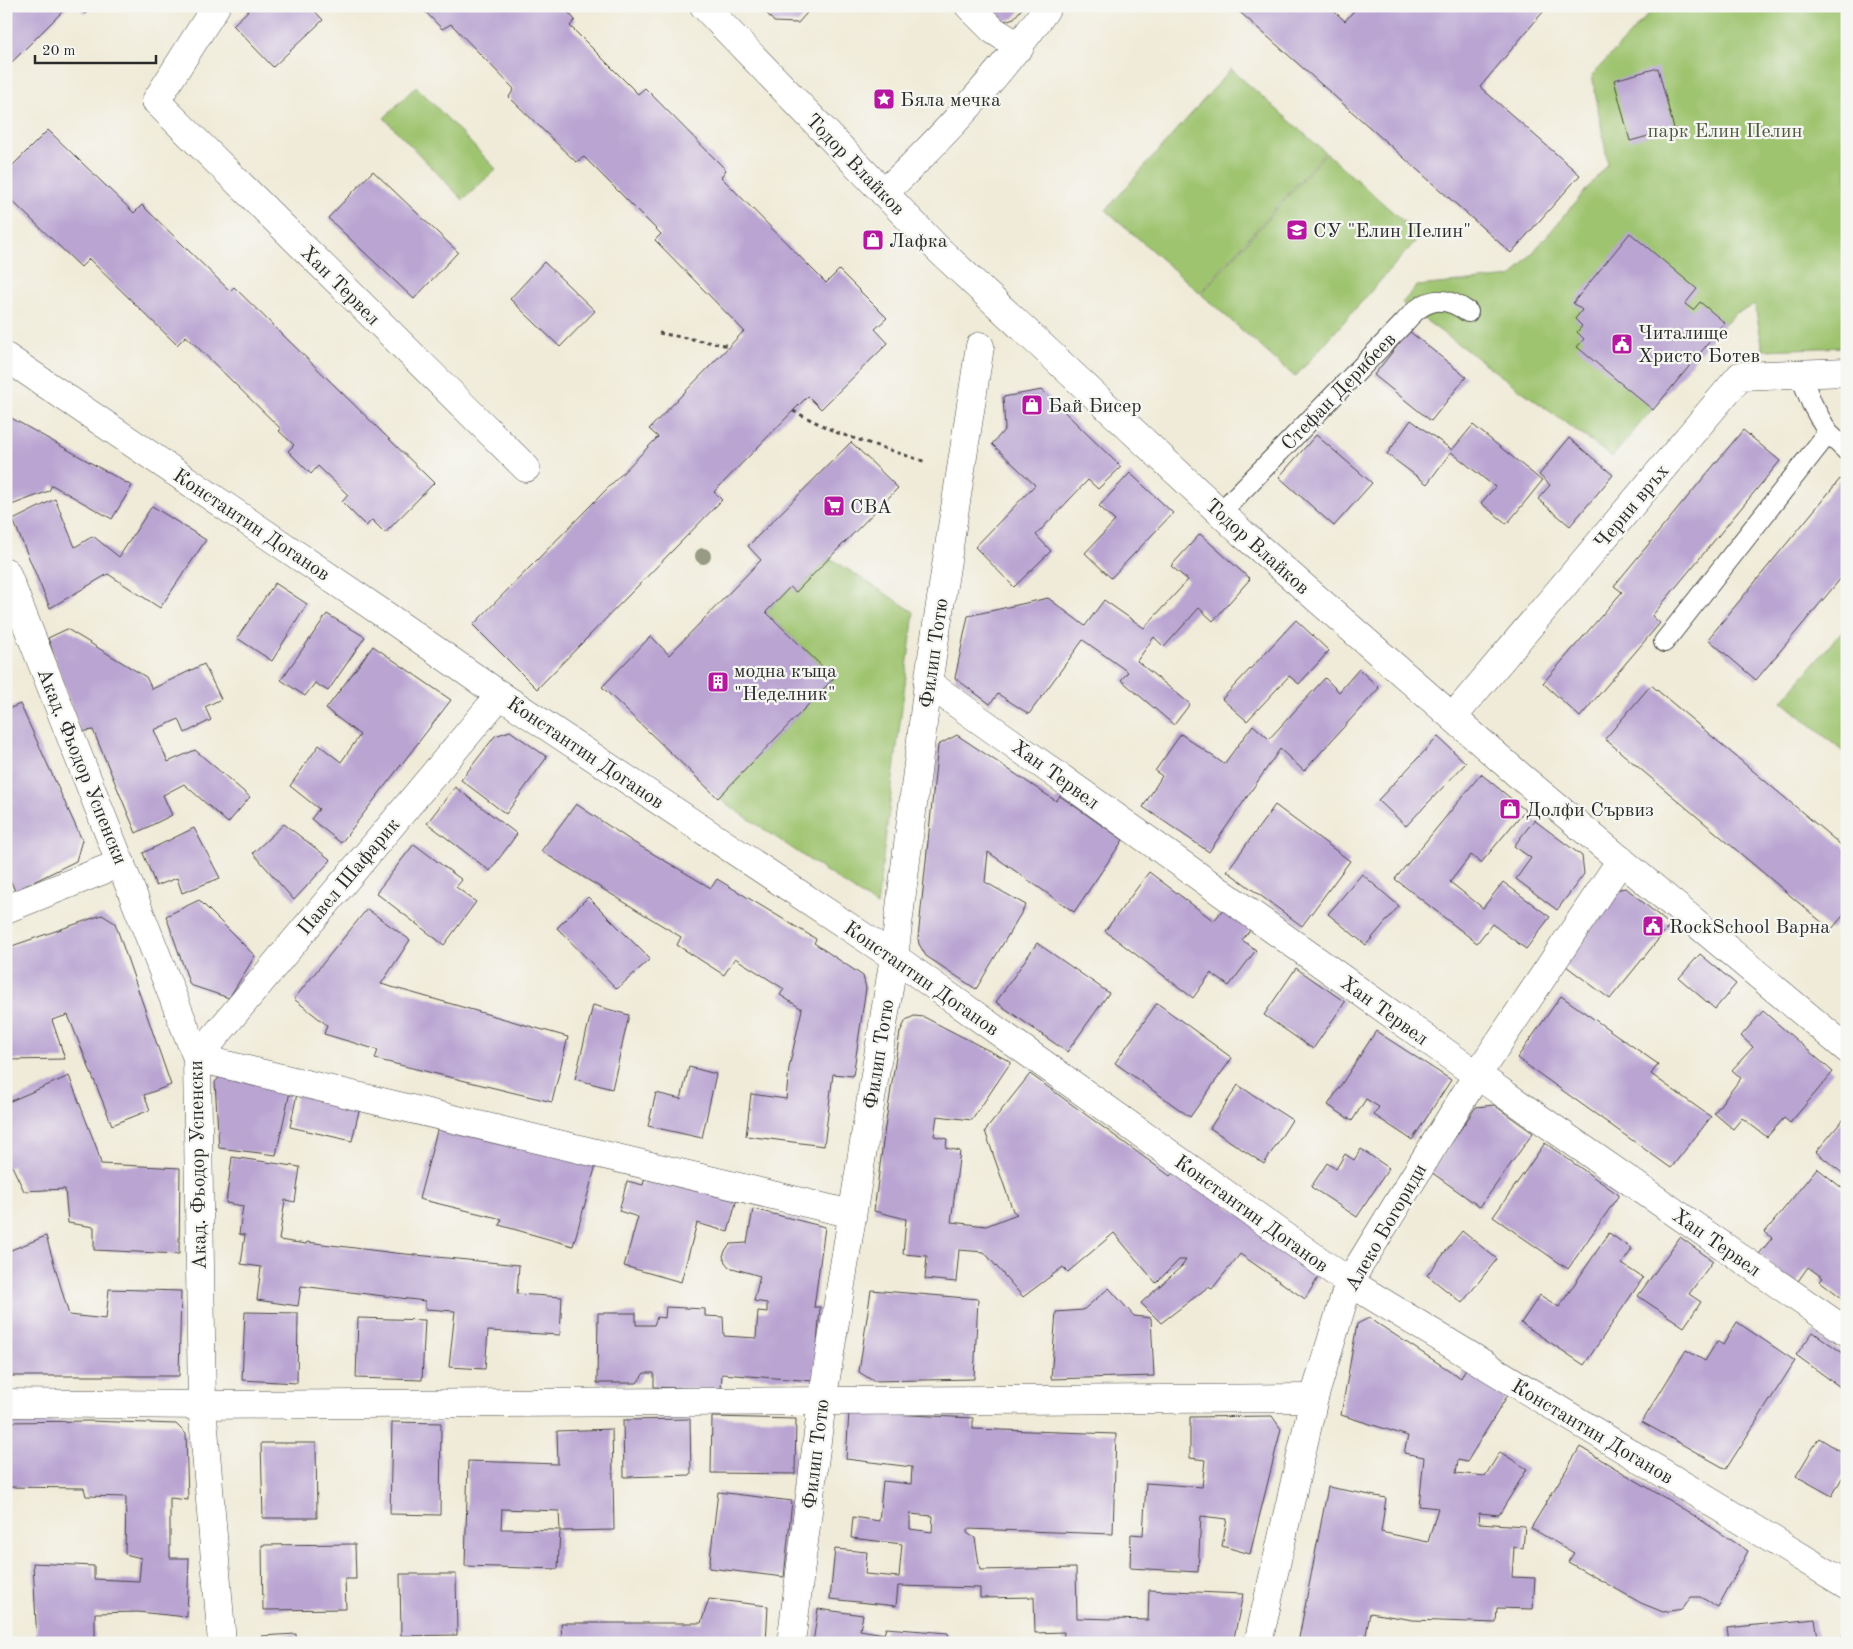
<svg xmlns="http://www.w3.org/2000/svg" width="1853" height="1649" font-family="'Old Standard TT',serif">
	<rect width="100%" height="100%" fill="#f6f6f2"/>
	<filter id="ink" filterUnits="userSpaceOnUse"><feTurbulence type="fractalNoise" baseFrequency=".02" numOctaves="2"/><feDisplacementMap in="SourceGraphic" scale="10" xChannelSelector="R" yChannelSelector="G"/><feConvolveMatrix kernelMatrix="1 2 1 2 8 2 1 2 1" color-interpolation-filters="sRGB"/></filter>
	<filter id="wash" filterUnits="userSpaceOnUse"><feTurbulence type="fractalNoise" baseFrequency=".0096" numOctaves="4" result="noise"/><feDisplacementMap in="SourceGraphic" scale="20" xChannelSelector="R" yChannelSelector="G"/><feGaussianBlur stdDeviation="1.12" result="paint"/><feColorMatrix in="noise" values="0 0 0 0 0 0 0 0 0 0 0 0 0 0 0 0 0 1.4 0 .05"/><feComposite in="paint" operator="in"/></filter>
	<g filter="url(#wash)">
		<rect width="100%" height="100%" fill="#f0ebd8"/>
		<g fill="#9fc46f" stroke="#65784d">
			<path d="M1656,6H1847V347L1763,350L1755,305L1736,313L1725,323L1612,457L1402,303L1417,286L1512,277L1608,164L1592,75Z"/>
			<path d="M1231,69L1325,152L1200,293L1106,210Z"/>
			<path d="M416,86L496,169L463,200L384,118Z"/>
			<path d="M1326,153L1420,236L1295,377L1201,294Z"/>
			<path d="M830,558L914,612L877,906L718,798L834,678L766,612L790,587L796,592Z"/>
			<path d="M1847,625V755L1782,701Z"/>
		</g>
		<g id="blocks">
			<g fill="#baa4d2" fill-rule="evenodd">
				<path d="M6,6H68L6,68Z"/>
				<path d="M77,6H93L85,14Z"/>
				<path d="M253,6H310L323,20L273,67L233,25Z"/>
				<path d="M420,6H563L575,20L570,26L638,94L645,88L726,170L721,177L826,283L839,270L887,318L875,329L888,343L821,409L808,396L793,411L714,492L722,500L537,689L473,625L658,437L649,429L744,331L655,240L661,234L584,157L576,162L509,97L514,89L451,24L442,29Z"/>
				<path d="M761,6H813L798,23L774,22Z"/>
				<path d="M981,6H1024L1014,18L1002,22Z"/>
				<path d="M1233,6H1328L1345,21L1358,6H1548L1480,87L1580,175L1511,253Z"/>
				<path d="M1658,68L1674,129L1630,141L1614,80Z"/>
				<path d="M48,130L134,213L142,205L230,291L234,287L434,483L385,533L372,520L366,526L342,502L348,495L318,466L311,474L288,451L294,445L279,431L281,429L186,336L177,345L89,259L81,267L6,195V172Z"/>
				<path d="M373,171L458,252L414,299L328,218Z"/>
				<path d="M1630,233L1697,289L1685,304L1693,310L1700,302L1725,323L1653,410L1577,347L1584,339L1577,332L1582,326L1575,319L1582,310L1573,303Z"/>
				<path d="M544,262L595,311L560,347L510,299Z"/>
				<path d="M1409,331L1466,377L1431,421L1374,375Z"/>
				<path d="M1042,390L1121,467L1098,489L1088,480L1036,535L1051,551L1014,587L975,547L1035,485L992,444L1005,429L1003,397Z"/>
				<path d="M6,415L132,486L112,519L52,485L49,491L6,507Z"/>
				<path d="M1411,420L1452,450L1473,425L1542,481L1507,524L1481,503L1495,487L1451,452L1427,484L1387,454Z"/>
				<path d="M1743,430L1780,461L1652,616L1660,623L1580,717L1543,683L1622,592L1614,586Z"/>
				<path d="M1316,435L1372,483L1334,526L1279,477Z"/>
				<path d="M1569,438L1613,475L1570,526L1538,499L1550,485L1539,475Z"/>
				<path d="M851,442L898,488L796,592L790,587L766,612L834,678L718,798L602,687L651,636L669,655L761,560L748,546Z"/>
				<path d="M1130,473L1173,513L1111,578L1085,553L1115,521L1099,506Z"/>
				<path d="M1840,479L1847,484V571L1756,680L1708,639Z"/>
				<path d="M55,499L75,547L93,536L119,557L152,506L206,540L160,608L108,574L50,608L13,520Z"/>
				<path d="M1200,534L1250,579L1213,621L1199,608L1164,647L1154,637L1137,661L1190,704L1174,725L1121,680L1128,672L1083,640L1029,714L998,694L990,704L955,678L968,616L1048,598L1085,626L1104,600L1144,628L1188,580L1171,566Z"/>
				<path d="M275,583L307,604L272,661L237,638Z"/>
				<path d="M327,614L365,637L328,691L315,683L305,696L281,680Z"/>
				<path d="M1296,620L1329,651L1299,684L1289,676L1247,721L1222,699Z"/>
				<path d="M67,629L146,677L152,689L204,664L221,699L205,707L211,720L185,733L179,719L154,730L168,762L195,750L250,797L228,823L184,784L163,795L172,815L136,833L93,730L80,732L48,638Z"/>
				<path d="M373,646L451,700L341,843L311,819L319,809L290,786L319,745L341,762L360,735L326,709Z"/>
				<path d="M1359,669L1379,688L1304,771L1280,749L1209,852L1143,807L1162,776L1155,771L1181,734L1224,764L1253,725L1269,739L1325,678L1339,692Z"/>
				<path d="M1651,685L1847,850V911L1831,930L1605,739Z"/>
				<path d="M20,704L82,840L76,861L15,891L6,870V710Z"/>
				<path d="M510,731L547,757L506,814L461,780L495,736Z"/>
				<path d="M957,735L1056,801L1060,796L1123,840L1074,912L988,852L985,882L1026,905L976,989L926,956L919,944L918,938L938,745Z"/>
				<path d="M1438,737L1466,763L1406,826L1378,800Z"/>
				<path d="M1481,774L1525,810L1481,863L1471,855L1450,882L1483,908L1503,882L1550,917L1526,949L1492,924L1477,943L1395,879Z"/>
				<path d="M455,787L517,834L490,871L427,823Z"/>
				<path d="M576,804L633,842L711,888L717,879L816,939L814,943L863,976L866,988L853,1076L833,1074L824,1146L746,1136L751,1094L786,1099L789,1068L802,1009L780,995L784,989L735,958L724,975L677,945L681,937L541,851Z"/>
				<path d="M1275,805L1350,861L1302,926L1227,871Z"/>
				<path d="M1534,820L1582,856L1584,874L1557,910L1516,879L1531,858L1514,846Z"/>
				<path d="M284,824L331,860L294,900L253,853Z"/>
				<path d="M194,828L220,878L182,893L177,878L156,886L143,853Z"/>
				<path d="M414,844L462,880L456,887L476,902L444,945L376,893Z"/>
				<path d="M1149,872L1214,921L1223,909L1250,930L1242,940L1256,950L1229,986L1211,973L1193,998L1105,931Z"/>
				<path d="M1362,874L1399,906L1366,945L1328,914Z"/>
				<path d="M1626,888L1670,925L1610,999L1562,963L1614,890Z"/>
				<path d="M588,897L650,959L617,989L557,928Z"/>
				<path d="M199,900L255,956L229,998L190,985L166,916Z"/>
				<path d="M367,909L410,940L381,984L568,1037L552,1102L375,1059L378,1050L324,1034L327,1025L294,999Z"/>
				<path d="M102,915L115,923L171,1085L144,1095L150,1110L112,1125L68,1015L52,1020L65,1059L6,1060V948Z"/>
				<path d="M1037,943L1109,993L1067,1052L996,1002Z"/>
				<path d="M1700,954L1736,984L1715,1009L1679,978Z"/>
				<path d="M1296,968L1345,1002L1313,1049L1264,1015Z"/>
				<path d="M1561,996L1658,1064L1651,1074L1711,1117L1671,1168L1517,1058Z"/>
				<path d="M1157,1003L1232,1058L1190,1117L1115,1063Z"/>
				<path d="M593,1005L629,1015L612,1089L575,1079Z"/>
				<path d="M1763,1011L1833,1072L1790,1123L1784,1118L1767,1137L1742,1118L1733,1129L1714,1113L1741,1078L1732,1070L1753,1047L1741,1036Z"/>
				<path d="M914,1016L924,1017L1011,1062L972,1120L937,1116L934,1136L947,1139L946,1148L960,1151L951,1222L986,1226L1017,1214L1013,1211L985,1131L1030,1074L1170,1176L1177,1169L1321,1273L1305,1299L1240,1254L1212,1289L1208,1287L1161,1323L1141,1303L1182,1266L1186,1260H1179L1156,1283L1114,1233L1068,1272L1063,1267L1023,1297L984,1252L959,1250L956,1282L925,1279L927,1256L903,1254L906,1219L874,1211L885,1127L900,1032L906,1020Z"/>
				<path d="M1376,1031L1451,1080L1412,1140L1374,1115L1379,1107L1366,1099L1352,1121L1328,1105Z"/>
				<path d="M689,1067L716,1074L702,1138L648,1126L656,1093L681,1099Z"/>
				<path d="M224,1073L291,1087L276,1155L219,1148L215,1082Z"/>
				<path d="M69,1076L97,1149L101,1164L180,1168L179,1254L94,1250V1227L68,1223L65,1189L24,1191L12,1166L6,1169V1103Z"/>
				<path d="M1238,1085L1292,1120L1264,1164L1210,1128Z"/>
				<path d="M298,1089L361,1102L352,1141L290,1127Z"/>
				<path d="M1494,1105L1533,1133L1480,1207L1431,1172L1476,1107Z"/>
				<path d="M1847,1115V1177L1816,1152Z"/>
				<path d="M439,1123L596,1165L573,1246L499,1225L502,1219L419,1199Z"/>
				<path d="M1545,1143L1619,1195L1568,1269L1493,1217Z"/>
				<path d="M1361,1149L1389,1168L1357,1217L1311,1187L1327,1163L1336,1169L1345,1154L1354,1160Z"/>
				<path d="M232,1157L300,1167L295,1202L285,1200L279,1240L306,1244L307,1242L395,1253L519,1265L517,1294L562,1297L560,1335L488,1331L485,1369L449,1367L455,1311L425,1309V1301L301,1286L298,1306L257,1300L261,1267L241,1264L245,1235L239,1234L243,1206L226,1203Z"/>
				<path d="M1817,1168L1847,1192V1302L1820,1281L1823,1278L1808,1267L1791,1291L1766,1259L1759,1254L1772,1238L1765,1232Z"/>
				<path d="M647,1170L738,1195L728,1232L697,1223L681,1282L624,1266L638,1217L619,1211L627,1181L643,1185Z"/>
				<path d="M753,1209L825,1227L814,1307H820L814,1381L722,1374L721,1390L654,1387V1373H644L637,1383H597L598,1313H636V1325H654L657,1317L665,1318L666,1307L705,1309V1316L723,1317L724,1336L756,1338L758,1311L767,1312V1303L754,1301L760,1276L729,1267L725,1262L723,1256L726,1249L731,1244L747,1243Z"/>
				<path d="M1462,1231L1497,1259L1462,1303L1427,1275Z"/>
				<path d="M1609,1233L1632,1249L1622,1264L1643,1278L1584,1365L1521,1323L1540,1295L1559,1307Z"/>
				<path d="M46,1236L69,1315L106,1319L109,1289L181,1291L179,1376H6V1252Z"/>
				<path d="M1680,1237L1713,1261L1689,1294L1701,1302L1684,1327L1638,1296Z"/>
				<path d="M1109,1288L1134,1316L1151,1318L1154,1376L1051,1379L1056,1312L1083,1310Z"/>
				<path d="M871,1290L978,1299L974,1379L873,1381L859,1372Z"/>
				<path d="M245,1312L298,1313L297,1383L242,1380Z"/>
				<path d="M358,1318L425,1320L422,1380L356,1378Z"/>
				<path d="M1369,1318L1461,1378L1466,1368L1509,1393L1467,1462L1458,1460L1456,1473L1485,1476L1500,1452L1527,1469L1499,1515L1479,1513L1478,1523L1525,1526L1523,1548L1514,1547L1512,1577L1535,1578L1533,1609L1497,1608L1496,1623L1413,1620L1370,1613L1365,1640L1356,1639V1643H1298L1328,1487L1386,1498L1381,1532L1428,1542L1438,1508L1419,1506L1424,1457L1404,1453L1408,1436L1341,1415L1357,1324Z"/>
				<path d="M1737,1322L1795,1361L1726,1469L1642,1422L1686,1350L1705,1361L1717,1341L1723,1345Z"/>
				<path d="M1813,1332L1847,1356V1392L1796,1355Z"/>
				<path d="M849,1412L973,1418V1429L1116,1434L1113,1534L967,1529V1533L975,1538L980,1570L1076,1568L1077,1618L1148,1620L1149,1590L1243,1594L1233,1643H1063L1064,1632L1035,1633L1034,1597L980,1598V1588L898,1586L896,1606L830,1599L835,1549L867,1552L865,1574L899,1577L902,1544L851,1538L853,1517L879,1521L883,1481L911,1484L912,1467L846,1459ZM910,1514L933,1516L932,1532L910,1529Z"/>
				<path d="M1272,1416L1281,1429L1250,1554L1222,1546L1227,1519L1201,1516L1198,1572L1130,1568L1131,1534L1143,1535L1146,1483L1202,1487L1205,1460L1190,1458V1417Z"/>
				<path d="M712,1417L796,1419L795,1474L711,1473Z"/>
				<path d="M690,1419L691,1475L624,1477L623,1420Z"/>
				<path d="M89,1421L176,1424L186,1434L188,1500L170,1498V1558H189L187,1617L138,1612L95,1613V1641L37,1643L33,1563L94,1566V1579L139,1581L141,1558L125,1554L126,1497L86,1496L84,1488L6,1487V1422Z"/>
				<path d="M392,1422L441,1423L440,1515L390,1514Z"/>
				<path d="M612,1429L614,1530L560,1531L558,1569L465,1566L468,1461L558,1464L557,1431ZM502,1509L559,1511L560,1530L501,1529Z"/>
				<path d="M1819,1438L1847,1455V1469L1832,1496L1796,1476Z"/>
				<path d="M261,1443H316L317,1518H263Z"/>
				<path d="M1580,1447L1690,1513L1748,1551L1718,1607L1700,1597H1691L1683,1609L1663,1612L1641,1603L1568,1562L1574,1553L1531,1528Z"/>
				<path d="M718,1492L792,1501L784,1577L709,1568Z"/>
				<path d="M355,1544L356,1579H345L346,1609L263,1610L262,1545Z"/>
				<path d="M400,1574H456L457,1635L401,1636Z"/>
				<path d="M709,1599L768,1606L766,1643H562L561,1623H701Z"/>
				<path d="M818,1609L863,1615L860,1630L884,1634L886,1628L948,1633L949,1640L966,1638L972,1643H813Z"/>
				<path d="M1815,1619L1819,1643H1729L1727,1628Z"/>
				<path d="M1847,1629V1643H1838Z"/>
				<path d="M296,1634V1643H262L261,1636Z"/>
			</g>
		</g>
	</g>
	<g filter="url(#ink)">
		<use href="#blocks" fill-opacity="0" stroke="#494845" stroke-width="1"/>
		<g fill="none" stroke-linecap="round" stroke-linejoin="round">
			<g stroke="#494845" stroke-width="22">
				<g id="service">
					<path d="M1800,374L1812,404L1828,433L1847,451"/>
					<path d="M1220,513L1404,323C1423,299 1442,293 1468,312"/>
					<path d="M1664,642L1828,433"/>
				</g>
			</g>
			<g stroke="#494845" stroke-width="29">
				<g id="minor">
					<path d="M216,6L156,101L526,468"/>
					<path d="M969,6L993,30L1020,47"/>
					<path d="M884,193C944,136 1001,74 1048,6"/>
					<path d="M6,357L388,617L500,695L894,957L1349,1282L1847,1585"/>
					<path d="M6,572L197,1058L202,1405L222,1643"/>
					<path d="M928,683L1477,1075L1847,1332"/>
					<path d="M500,695L197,1058L852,1214"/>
					<path d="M1453,717L1740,376L1847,372"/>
					<path d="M6,909L121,863"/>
					<path d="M6,1403L202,1405L1314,1398"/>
					<path d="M791,1643L822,1402L894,957L928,683L980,346"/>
					<path d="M1258,1643L1314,1398L1349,1282L1477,1075L1621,860"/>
				</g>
			</g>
			<g stroke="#494845" stroke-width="29">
				<path id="tertiary" d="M704,6L938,249L1242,533L1521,777L1847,1049"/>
			</g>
			<g stroke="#494845" stroke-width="3" stroke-dasharray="4 4" stroke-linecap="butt">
				<path d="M659,333L730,346"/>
				<path d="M793,411L838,433L926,462"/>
				<path d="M1842,992L1847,986"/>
			</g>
			<use href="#service" stroke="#fff" stroke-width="20"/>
			<use href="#minor" stroke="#fff" stroke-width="28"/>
			<use href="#tertiary" stroke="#fff" stroke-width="28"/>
		</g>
		<circle fill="#979b84" cx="703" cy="556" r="8"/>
	</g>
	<defs>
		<g id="sight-square" transform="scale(1.125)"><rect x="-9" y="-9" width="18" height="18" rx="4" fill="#b5179e" stroke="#f6f6f2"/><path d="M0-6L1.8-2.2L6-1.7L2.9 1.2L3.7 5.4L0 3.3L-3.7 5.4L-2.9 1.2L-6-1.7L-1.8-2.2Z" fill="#fff"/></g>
		<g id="school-square" transform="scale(1.125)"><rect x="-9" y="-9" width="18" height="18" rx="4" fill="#b5179e" stroke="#f6f6f2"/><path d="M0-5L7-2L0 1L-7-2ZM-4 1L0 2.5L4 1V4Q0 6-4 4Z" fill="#fff"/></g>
		<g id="shop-square" transform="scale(1.125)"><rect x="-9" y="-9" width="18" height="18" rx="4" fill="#b5179e" stroke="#f6f6f2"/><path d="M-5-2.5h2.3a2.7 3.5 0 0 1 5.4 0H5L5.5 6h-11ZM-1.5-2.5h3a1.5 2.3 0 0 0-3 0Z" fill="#fff"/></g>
		<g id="civic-square" transform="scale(1.125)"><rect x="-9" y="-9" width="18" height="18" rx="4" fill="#b5179e" stroke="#f6f6f2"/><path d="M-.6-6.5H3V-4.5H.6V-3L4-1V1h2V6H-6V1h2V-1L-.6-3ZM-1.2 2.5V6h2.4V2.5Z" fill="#fff"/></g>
		<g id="supermarket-square" transform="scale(1.125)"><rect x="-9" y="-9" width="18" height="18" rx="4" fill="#b5179e" stroke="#f6f6f2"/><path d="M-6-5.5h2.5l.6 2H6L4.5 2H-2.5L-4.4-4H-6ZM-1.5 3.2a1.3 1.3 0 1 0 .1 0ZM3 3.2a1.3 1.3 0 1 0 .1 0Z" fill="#fff"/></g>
		<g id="building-square" transform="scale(1.125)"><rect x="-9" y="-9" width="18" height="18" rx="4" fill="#b5179e" stroke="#f6f6f2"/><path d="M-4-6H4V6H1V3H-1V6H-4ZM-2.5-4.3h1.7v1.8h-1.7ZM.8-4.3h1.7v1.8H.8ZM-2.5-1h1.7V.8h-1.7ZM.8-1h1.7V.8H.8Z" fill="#fff"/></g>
	</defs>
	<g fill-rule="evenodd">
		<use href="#sight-square" x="884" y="99"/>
		<use href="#school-square" x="1297" y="230"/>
		<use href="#shop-square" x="873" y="240"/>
		<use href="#civic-square" x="1622" y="344"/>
		<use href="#shop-square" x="1032" y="405"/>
		<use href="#supermarket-square" x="834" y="506"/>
		<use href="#building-square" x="718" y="682"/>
		<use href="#shop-square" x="1510" y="809"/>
		<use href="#civic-square" x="1653" y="926"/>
	</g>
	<g text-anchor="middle" stroke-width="4.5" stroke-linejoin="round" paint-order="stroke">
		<g font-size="20" fill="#2b2b2b" stroke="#f6f6f2" text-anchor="start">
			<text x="900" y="106">Бяла мечка</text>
			<text x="1313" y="237">СУ "Елин Пелин"</text>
			<text x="889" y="247">Лафка</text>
			<text x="1638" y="339">Читалище<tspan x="1638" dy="23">Христо Ботев</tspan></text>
			<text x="1048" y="412">Бай Бисер</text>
			<text x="850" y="513">CBA</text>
			<text x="734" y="677">модна къща<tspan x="734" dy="23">"Неделник"</tspan></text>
			<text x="1526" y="816">Долфи Сървиз</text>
			<text x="1669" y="933">RockSchool Варна</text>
		</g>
		<g font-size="20" fill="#4e593f" stroke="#f6f6f2">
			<text x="1725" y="137">парк Елин Пелин</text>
		</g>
		<g font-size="20" fill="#2b2b2b" stroke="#f6f6f2">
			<text transform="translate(856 164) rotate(46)" y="7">Тодор Влайков</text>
			<text transform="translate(341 285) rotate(45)" y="7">Хан Тервел</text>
			<text transform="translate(1338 391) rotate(-46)" y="7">Стефан Дерибеев</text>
			<text transform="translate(1631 506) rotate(-50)" y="7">Черни връх</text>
			<text transform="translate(252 524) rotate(34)" y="7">Константин Доганов</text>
			<text transform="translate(1258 546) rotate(42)" y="7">Тодор Влайков</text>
			<text transform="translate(933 653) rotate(-82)" y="7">Филип Тотю</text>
			<text transform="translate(586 752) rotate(34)" y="7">Константин Доганов</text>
			<text transform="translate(83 766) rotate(68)" y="7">Акад. Фьодор Успенски</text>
			<text transform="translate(1056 774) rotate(36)" y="7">Хан Тервел</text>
			<text transform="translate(348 876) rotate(-50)" y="7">Павел Шафарик</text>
			<text transform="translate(922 978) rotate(35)" y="7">Константин Доганов</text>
			<text transform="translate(1385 1010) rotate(36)" y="7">Хан Тервел</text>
			<text transform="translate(878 1054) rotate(-81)" y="7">Филип Тотю</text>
			<text transform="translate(197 1165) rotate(-91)" y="7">Акад. Фьодор Успенски</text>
			<text transform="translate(1252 1213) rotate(36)" y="7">Константин Доганов</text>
			<text transform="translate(1385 1227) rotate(-60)" y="7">Алеко Богориди</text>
			<text transform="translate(1717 1242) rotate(35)" y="7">Хан Тервел</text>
			<text transform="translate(1593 1431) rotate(31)" y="7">Константин Доганов</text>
			<text transform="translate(815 1454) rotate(-83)" y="7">Филип Тотю</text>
		</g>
	</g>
	<rect width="1853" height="1649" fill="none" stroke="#f6f6f2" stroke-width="25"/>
	<path d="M35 55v8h121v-8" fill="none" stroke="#2b2b2b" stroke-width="2.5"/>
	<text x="42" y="55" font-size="15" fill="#2b2b2b" stroke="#f6f6f2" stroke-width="4" paint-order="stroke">20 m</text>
</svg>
